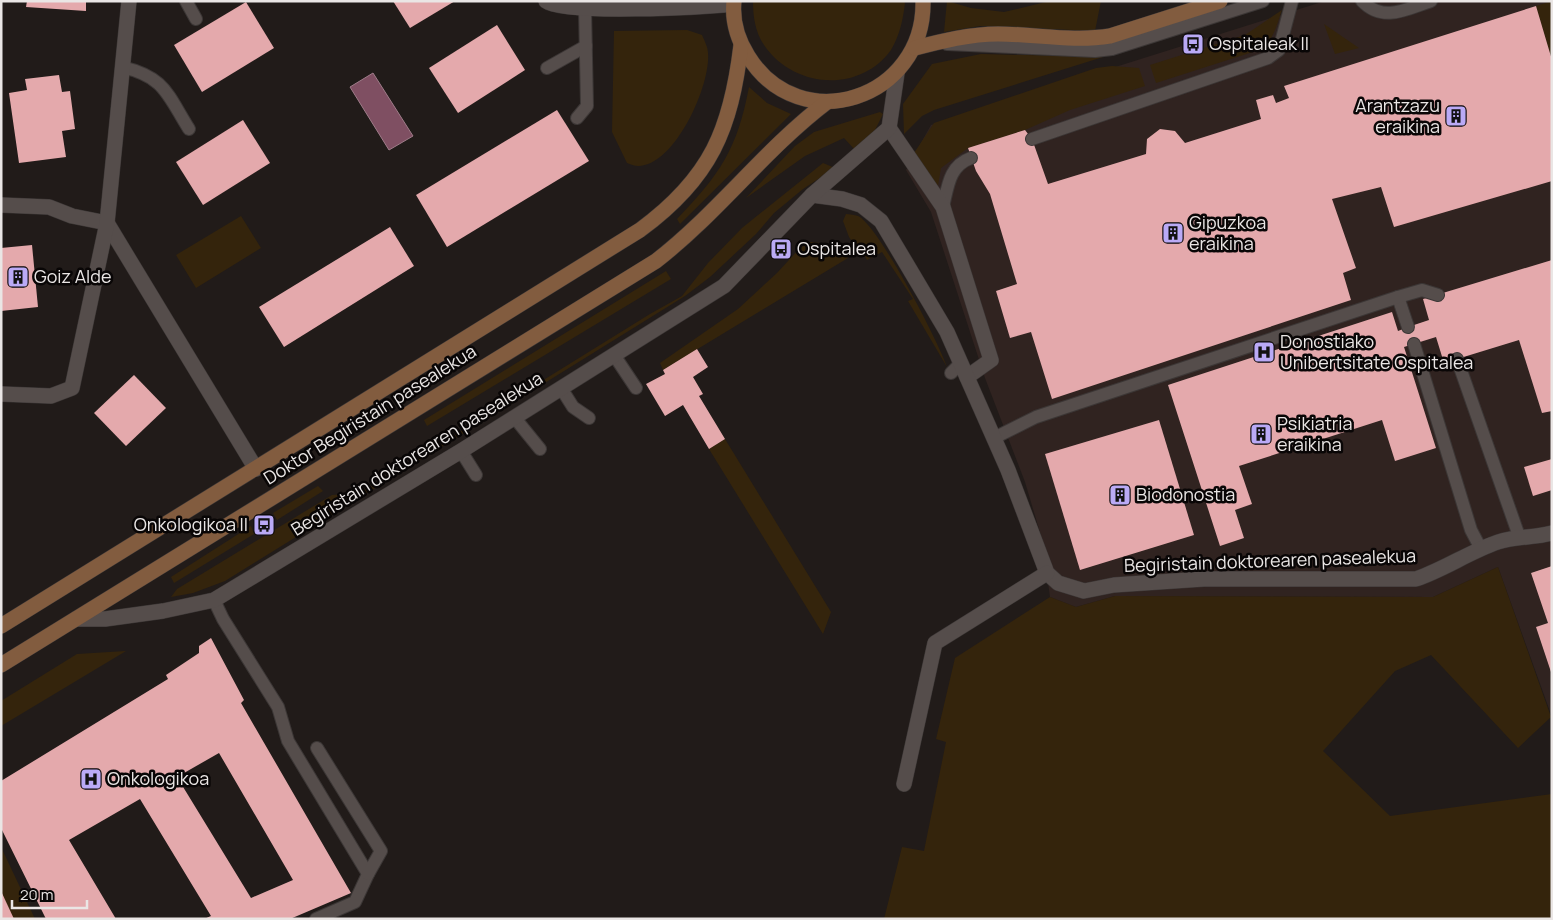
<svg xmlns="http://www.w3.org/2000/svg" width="1553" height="920" font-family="Manrope,sans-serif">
	<rect width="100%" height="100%" fill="#211b19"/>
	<path fill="#302320" d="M1325,1H1552V717L1498,567L1433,597L1115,596L1076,607L1050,597L1042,539L1025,482L985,378L931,212L906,170L931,125Z"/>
	<g fill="#34240c">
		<path d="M753,1H904L905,3C903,19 900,35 891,50C859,94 793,88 764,45C755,32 753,16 753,1Z"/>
		<path d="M947,1L971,8L1004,12L1050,1H1101L1095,31L980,26L944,32Z"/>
		<path d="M1552,1V60L1536,6Z"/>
		<path d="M1282,10C1276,26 1274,41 1259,50L1156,83L1150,65L1245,35Z"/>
		<path d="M1324,24L1359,48L1335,54Z"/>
		<path d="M687,30L702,35C704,40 708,47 708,53C711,85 675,166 638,166C635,166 630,164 627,163L612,132L614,31Z"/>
		<path d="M981,54L1103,57L934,110L922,116L904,134L903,104L932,64Z"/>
		<path d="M1112,66L1139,68L1145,86L1070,110L1025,130L968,148L941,168L938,186L914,153L934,123L1096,68Z"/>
		<path d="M749,87L767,103L791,114L680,224L677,219C720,174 737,150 749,87Z"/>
		<path d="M880,112L883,114L875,130L855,150L844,138L805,156L746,198L795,146L814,132Z"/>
		<path d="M823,163L835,168L803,189L774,213L756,234L710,277L685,296L225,581L193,593L171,597L177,589L332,495L357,493L398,470L650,314L682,296L708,263L742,228Z"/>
		<path d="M846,214C850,214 854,215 858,216C879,226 938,341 947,367L908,301L913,299L882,252L867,260L859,246L856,247L849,237L843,221Z"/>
		<path d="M241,216L261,248L196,288L176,255Z"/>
		<path d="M811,242L839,245L848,258L663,370L660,363L738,309L777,273L800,248Z"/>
		<path d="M666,271L671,279L427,426L424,420Z"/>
		<path d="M725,439L831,612L823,634L709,449Z"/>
		<path d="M318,486L323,491L277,520L273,513Z"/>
		<path d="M251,526L254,534L174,583L171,577Z"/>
		<path d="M1498,567L1551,717L1518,748L1431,655L1395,671L1323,751L1390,816L1552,794V919H884L902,847L924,851L946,742L936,739L955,658L1050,597L1076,607L1115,596L1433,597Z"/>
		<path d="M126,651L1,726V701L77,654Z"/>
		<path d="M1,847L35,919H1Z"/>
	</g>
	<path fill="#7f4f62" stroke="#9f7c89" d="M373,73L413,136L389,150L350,87Z"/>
	<g fill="#e4a9ac" fill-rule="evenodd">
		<path d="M27,1H86V11L26,7Z"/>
		<path d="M393,1H455L410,28Z"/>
		<path d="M246,2L274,48L202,92L174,45Z"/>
		<path d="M1536,6L1552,60V181L1394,227L1381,187L1332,199L1356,268L1343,273L1351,300L1052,399L1031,332L1010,338L996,291L1017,284L990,194L976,171L968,148L1025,130L1032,139L1048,184L1146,154L1147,139L1160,129L1175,131L1185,143L1261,119L1256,100L1273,95L1276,103L1289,98L1284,86Z"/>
		<path d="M497,25L525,70L458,113L429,68Z"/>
		<path d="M59,75L62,92L70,91L75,129L62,131L66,157L19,163L9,93L27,90L25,79Z"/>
		<path d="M557,110L589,161L447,247L416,195Z"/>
		<path d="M243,120L270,163L203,205L176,162Z"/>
		<path d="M390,227L414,266L284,347L259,307Z"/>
		<path d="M32,245L38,307L1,311V248Z"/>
		<path d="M1552,260V411L1542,413L1519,340L1444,363L1436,337L1404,347L1436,448L1395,461L1382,420L1239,466L1252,504L1235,510L1244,538L1220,546L1168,385L1392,312L1398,331L1408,327L1429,320L1423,299Z"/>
		<path d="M697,349L708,367L693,377L703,394L699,396L725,439L709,449L683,405L665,416L646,384L665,374L663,370Z"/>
		<path d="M134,375L166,408L126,446L94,413Z"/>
		<path d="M1159,420L1194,535L1080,570L1045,454Z"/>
		<path d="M1552,459V490L1533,496L1524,467Z"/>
		<path d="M1552,566V672H1551L1536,627L1548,623L1531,573Z"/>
		<path d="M211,638L244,700L241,703L351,893L290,919H204L211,916L140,799L69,840L116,919H46L1,828V781L168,679L166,675L199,653V646ZM219,753L293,880L251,898L177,777Z"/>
		<path d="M1,891L14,919H1Z"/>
	</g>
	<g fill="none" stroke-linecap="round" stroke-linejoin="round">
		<g stroke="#3c3736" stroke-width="14">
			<g id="lane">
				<path d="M186,1L196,19"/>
				<path d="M1362,1C1383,23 1407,9 1431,1"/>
				<path d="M947,44L1095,51L1112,49L1263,1"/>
				<path d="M122,67C165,77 167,94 189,129"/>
				<path d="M547,68L586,46"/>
				<path d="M577,118L587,106L585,9"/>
				<path d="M1032,139L1268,58L1279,50L1292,1"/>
				<path d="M943,207C948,186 949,166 971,158"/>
				<path d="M1398,297L1408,327"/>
				<path d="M1414,344L1471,530L1481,549"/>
				<path d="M614,355L636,388"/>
				<path d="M1457,359L1519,536"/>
				<path d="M951,373L961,363"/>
				<path d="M561,388L573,407L589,418"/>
				<path d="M514,417L540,449"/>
				<path d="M994,438L1036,417L1398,297L1422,290L1438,295"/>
				<path d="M461,451L476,475"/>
				<path d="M214,600L223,619L278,707L288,741L368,874L355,902L316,919"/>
				<path d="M317,748L381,851L368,874"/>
			</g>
		</g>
		<g stroke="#3c3736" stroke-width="16">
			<g id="street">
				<path d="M546,1C564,15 705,7 733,4"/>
				<path d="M889,128L943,207L991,360L967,377"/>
				<path d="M812,195L842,199L861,205L881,221L947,332L1008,470L1047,573L1058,583L1084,591L1114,585L1204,579H1416C1445,569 1469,552 1498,542C1516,536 1534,538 1552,533"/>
				<path d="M1,205L49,207L72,216L107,223L256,469"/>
				<path d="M1,394L51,396L72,388L107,223L129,1"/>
				<path d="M76,619H105L163,611L214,600L461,451L724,286L812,195L889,128L897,73"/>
				<path d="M904,784L935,643L1047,573"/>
			</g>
		</g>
		<g stroke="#3c3736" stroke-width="16">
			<g id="secondary">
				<path d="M734,1C732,20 738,40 748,56C800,140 925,99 923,1"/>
				<path d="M915,48C942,41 970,34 998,34C1035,34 1073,42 1110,36L1220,1"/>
				<path d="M1,626L640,230C711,178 731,129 741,45"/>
				<path d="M1,665L656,261C718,213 765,149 827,102"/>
			</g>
		</g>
		<use href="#lane" stroke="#554d4b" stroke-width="12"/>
		<use href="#street" stroke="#554d4b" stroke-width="15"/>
		<use href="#secondary" stroke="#825c3f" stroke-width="15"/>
	</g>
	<defs>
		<g id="bus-square" transform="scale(1.125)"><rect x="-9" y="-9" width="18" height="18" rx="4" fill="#baaaf6" stroke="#090606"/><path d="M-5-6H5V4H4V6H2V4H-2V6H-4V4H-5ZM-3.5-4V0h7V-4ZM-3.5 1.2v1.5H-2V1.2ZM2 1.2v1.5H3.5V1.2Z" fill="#111"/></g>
		<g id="building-square" transform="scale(1.125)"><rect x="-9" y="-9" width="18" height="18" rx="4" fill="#baaaf6" stroke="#090606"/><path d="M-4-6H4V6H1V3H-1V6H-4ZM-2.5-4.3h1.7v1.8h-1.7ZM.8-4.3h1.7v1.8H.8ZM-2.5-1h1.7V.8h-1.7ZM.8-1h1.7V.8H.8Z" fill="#111"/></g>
		<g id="hospital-square" transform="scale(1.125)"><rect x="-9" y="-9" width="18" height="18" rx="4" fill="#baaaf6" stroke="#090606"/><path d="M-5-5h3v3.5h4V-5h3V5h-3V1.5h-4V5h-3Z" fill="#111"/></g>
	</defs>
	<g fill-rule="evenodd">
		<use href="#bus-square" x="1193" y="44"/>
		<use href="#building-square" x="1456" y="116"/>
		<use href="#building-square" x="1173" y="233"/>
		<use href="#bus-square" x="781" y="249"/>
		<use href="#building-square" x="18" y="277"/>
		<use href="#hospital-square" x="1264" y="352"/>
		<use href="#building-square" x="1261" y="434"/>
		<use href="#building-square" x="1120" y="495"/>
		<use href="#bus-square" x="264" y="525"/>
		<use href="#hospital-square" x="91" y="779"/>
	</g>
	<g text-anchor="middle" stroke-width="5" stroke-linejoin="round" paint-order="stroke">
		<g font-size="18" fill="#eae6e5" stroke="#090606" text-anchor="start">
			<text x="1209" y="50">Ospitaleak II</text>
			<text x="1440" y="112" text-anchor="end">Arantzazu<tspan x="1440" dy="21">eraikina</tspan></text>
			<text x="1189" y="229">Gipuzkoa<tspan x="1189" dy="21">eraikina</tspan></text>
			<text x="797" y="255">Ospitalea</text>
			<text x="34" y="283">Goiz Alde</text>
			<text x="1280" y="348">Donostiako<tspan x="1280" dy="21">Unibertsitate Ospitalea</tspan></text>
			<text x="1277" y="430">Psikiatria<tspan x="1277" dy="21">eraikina</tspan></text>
			<text x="1136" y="501">Biodonostia</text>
			<text x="248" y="531" text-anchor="end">Onkologikoa II</text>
			<text x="107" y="785">Onkologikoa</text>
		</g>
		<g font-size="18" fill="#eae6e5" stroke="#090606">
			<text transform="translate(370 415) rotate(-32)" y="6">Doktor Begiristain pasealekua</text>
			<text transform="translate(417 454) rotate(-32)" y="6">Begiristain doktorearen pasealekua</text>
			<text transform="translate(1270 561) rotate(-2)" y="6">Begiristain doktorearen pasealekua</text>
		</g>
	</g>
	<rect width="1553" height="920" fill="none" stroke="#eae6e5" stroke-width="5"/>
	<path d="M12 900v8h75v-8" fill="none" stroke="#eae6e5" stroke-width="2.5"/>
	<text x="20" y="900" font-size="15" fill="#eae6e5" stroke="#090606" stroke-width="4" paint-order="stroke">20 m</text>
</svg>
